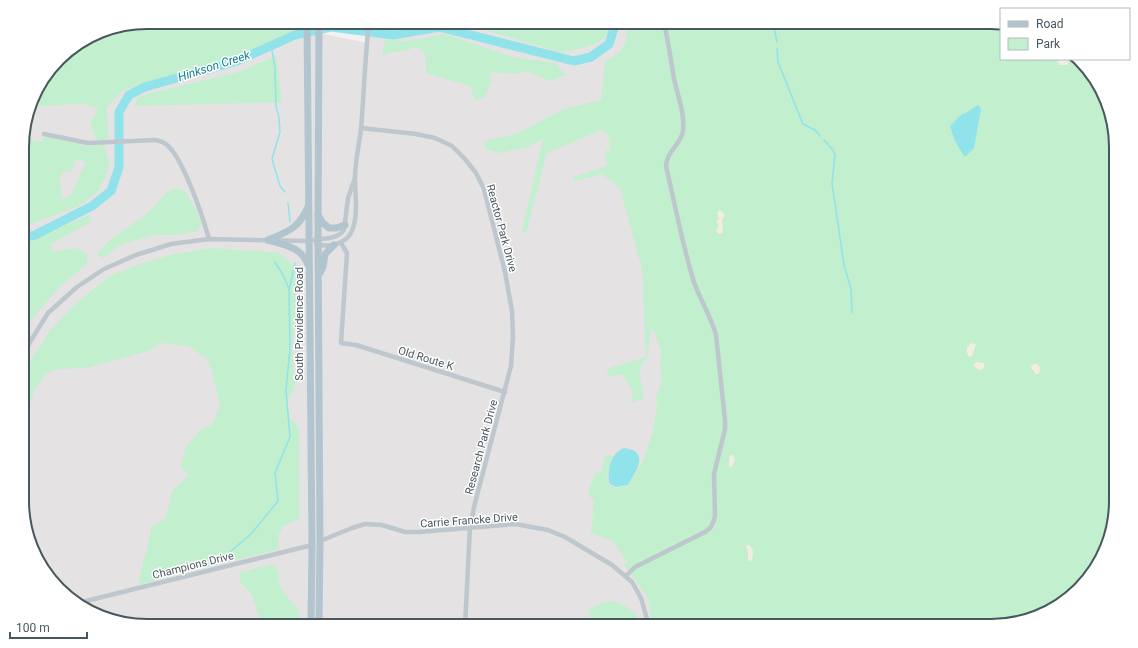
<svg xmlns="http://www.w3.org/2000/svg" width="1138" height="648" font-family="Roboto,sans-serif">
	<rect width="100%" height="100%" fill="#f3f1f1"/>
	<path fill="#e4e2e3" d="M147,22H285V26L368,43L371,22H991L1001,25V59H1075L1095,78L1116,139V509L1099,563L1054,609L999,626H147L85,609L43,570L23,517V131L35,92L64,53L99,31Z"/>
	<g fill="#c2efcd" fill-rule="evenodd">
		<path d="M147,22H301V31L237,57L144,83L122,91L106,108L109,139L97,141L90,123L98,110C83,99 67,106 50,106C44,106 37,106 31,105L35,92L64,53L99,31Z"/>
		<path d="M458,22H610C612,45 577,50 560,52Z"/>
		<path d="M626,22H991L1001,25V59H1075L1095,78L1116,139V509L1099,563L1054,609L999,626H653L647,596L624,565L628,563L613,541L591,533L594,502L588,494L595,473L601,472L605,456L611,455L612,457L607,475L609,485L616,488L628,486L644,459L653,431L657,407L656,397L662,380L660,366L661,352L654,329L651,330L647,358L642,364L639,372L644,398L633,402L631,400L633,393L624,376L619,374L610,377L608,374L607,369L646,357L642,269L620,188L602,174L575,181L573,177L607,166L605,151L611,150L608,135L601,130L547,153L526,232L523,233L522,231L543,139L527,147L500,153L486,149L484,144L488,140L516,134L564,109L601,100L605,62C624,51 629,44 626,22Z"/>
		<path d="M444,34L514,57L555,63L566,75L550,81L526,71L517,74L492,72L489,75L491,82L484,98L475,100L470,86L426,73C426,63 428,46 413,48C410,48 407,51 404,51C395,53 393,50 382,56L385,40L410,41Z"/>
		<path d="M276,56L282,102L135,106L137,99L147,94L239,72Z"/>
		<path d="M44,136L89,146L104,145L110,165L99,190L81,205L23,227V138L42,142ZM75,159L86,162L71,195L60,199C63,192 61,186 59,178L63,171L68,172L72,170Z"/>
		<path d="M175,188L185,191L198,214L201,224L197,231L178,235H153L120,245L103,258L97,254L110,240L148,213L167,192Z"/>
		<path d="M89,215L91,222L51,244L52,252L76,248L87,254V264L61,285L38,312L23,332V244Z"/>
		<path d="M211,248L280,253L295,268L296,309L292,350L295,388L287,402L289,418L299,427V519L283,526L278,536L279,549L138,585L152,526L165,519L173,490L189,475L180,466L186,447L200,430L209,426L214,422L220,405L209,361L189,346L160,343L149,351L86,368L56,369L45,375L34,390L23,431V379L28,365L49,332L74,305L110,276L140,264L174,254Z"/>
		<path d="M272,564C282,571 277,581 282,590C286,597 294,602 298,610C299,614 298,621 298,626H262L252,595L240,582L239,573Z"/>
		<path d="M612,601C627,605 637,612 643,626H593L589,609L602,603Z"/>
		<path d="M540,618L563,626H516L522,622Z"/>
	</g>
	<g fill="#f3ece3">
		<path d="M1060,59H1069L1068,65H1059L1058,62Z"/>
		<path d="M720,210L725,215L722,220L723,233L719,234L716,231L719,226L716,221L719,219L717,213Z"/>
		<path d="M974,343L976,345L972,356L969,357L967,353V348L970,344Z"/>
		<path d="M976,362L984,363V368L980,370L975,367L974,365Z"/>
		<path d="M1034,364H1037L1040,368L1039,374H1036L1032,369L1031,366Z"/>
		<path d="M731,455L734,456L735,460L731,468L729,466V457Z"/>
		<path d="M747,545L751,546L753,552L752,560L750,561L748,560V552L746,547Z"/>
	</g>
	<g fill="#90e3ea">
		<path d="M978,105L981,108L974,148L966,156H964L955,141L950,126L962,114L966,113Z"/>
		<path d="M625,448C651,452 635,472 628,485L616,487L610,484C606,472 611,451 625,448Z"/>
	</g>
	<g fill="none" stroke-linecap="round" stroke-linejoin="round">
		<g stroke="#90e3ea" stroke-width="1.5">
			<path d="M773,22L777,42"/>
			<path d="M271,45L275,68L276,106L279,118L280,132L272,159L280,186L285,192"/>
			<path d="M777,49L778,62L803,124L815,130L820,136"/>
			<path d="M824,140L833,150L835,155L832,183L844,265L851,289L852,313"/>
			<path d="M288,203L290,221"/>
			<path d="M275,262L283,275L289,289"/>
			<path d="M230,552L251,534L278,501L275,473L290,437L286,390L290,349L289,290L295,263"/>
		</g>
		<path stroke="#90e3ea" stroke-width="9" d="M23,238L35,235L92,206L111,191L119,167V112L129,95L145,87L237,61L295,35L331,27L393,35L439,27L574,61L591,57L609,44L616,22"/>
		<g stroke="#bdc7cd" stroke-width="4.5">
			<path d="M361,128L416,134L435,138L452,146L465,159L476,173L484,189L505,272L512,311L513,336L511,366L475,503L470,527L465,626"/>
			<path d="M44,134L88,143L156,140C160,141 164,142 167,145C183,158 203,217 209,239"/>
			<path d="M341,243L347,253L341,343L356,345L505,392"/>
			<path d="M316,244C328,248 345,244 351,233C359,217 355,194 355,178C355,162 359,145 361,129C364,93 365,58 369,22"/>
			<path d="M23,355L30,342L48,313L77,287L104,269L136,255L171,244L209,239L309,241C321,237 336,241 344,230L348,198L355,178"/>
			<path d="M320,541L352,528L365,524L382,525L405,532H420L515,524L548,530L565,537L612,565L632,582L641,598L649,626"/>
			<path d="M626,576L635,567L705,532L710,528L713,523L715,516L714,474L725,429V420L716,335C711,316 700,300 694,282C682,244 675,204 666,166C667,150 681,145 683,131C685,114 678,96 674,79C671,60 668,41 664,22"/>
			<path d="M78,603L312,545"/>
		</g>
		<g stroke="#b2c4ce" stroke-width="7">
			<path d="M307,22L312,545L311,626"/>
			<path d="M319,22L318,238L320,541L319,626"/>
			<path d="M318,215L323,223L329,228H336L345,225"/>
			<path d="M268,240C284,245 302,247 308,265"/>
			<path d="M268,240C289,231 298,229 308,207"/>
			<path d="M320,273L323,267L325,254L334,245"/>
		</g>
	</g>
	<g text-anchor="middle" stroke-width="3" stroke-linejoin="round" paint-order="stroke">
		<g font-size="11" fill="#49575e" stroke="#fff">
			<text transform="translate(502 228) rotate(75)" y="4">Reactor Park Drive</text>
			<text transform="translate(299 324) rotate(-90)" y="4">South Providence Road</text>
			<text transform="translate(426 358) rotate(17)" y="4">Old Route K</text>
			<text transform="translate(481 447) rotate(-75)" y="4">Research Park Drive</text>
			<text transform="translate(469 520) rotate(-4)" y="4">Carrie Francke Drive</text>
			<text transform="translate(193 565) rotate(-14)" y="4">Champions Drive</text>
		</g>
		<g font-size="12" font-style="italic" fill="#11828b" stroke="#fff">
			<text transform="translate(214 66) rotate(-18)" y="4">Hinkson Creek</text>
		</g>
	</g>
	<path d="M0 0H1138V648H0ZM147 29H991A118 118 0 0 1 1109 147V501A118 118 0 0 1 991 619H147A118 118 0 0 1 29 501V147A118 118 0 0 1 147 29Z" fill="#fff" fill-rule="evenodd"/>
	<path fill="none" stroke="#49575e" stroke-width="2" d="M147 29H991A118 118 0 0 1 1109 147V501A118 118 0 0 1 991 619H147A118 118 0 0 1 29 501V147A118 118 0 0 1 147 29Z"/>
	<rect x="1000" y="8" width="130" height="52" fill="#ffffff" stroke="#b6bcbf"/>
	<rect x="1008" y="21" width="20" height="6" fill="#b2c4ce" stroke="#b6bcbf"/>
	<text x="1036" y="28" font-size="12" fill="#49575e">Road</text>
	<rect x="1008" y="38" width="20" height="12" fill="#c2efcd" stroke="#b6bcbf"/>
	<text x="1036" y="48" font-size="12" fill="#49575e">Park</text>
	<path d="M10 632v6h77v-6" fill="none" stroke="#49575e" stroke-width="2"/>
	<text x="16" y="632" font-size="12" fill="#49575e" stroke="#ffffff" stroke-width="3" paint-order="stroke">100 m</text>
</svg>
